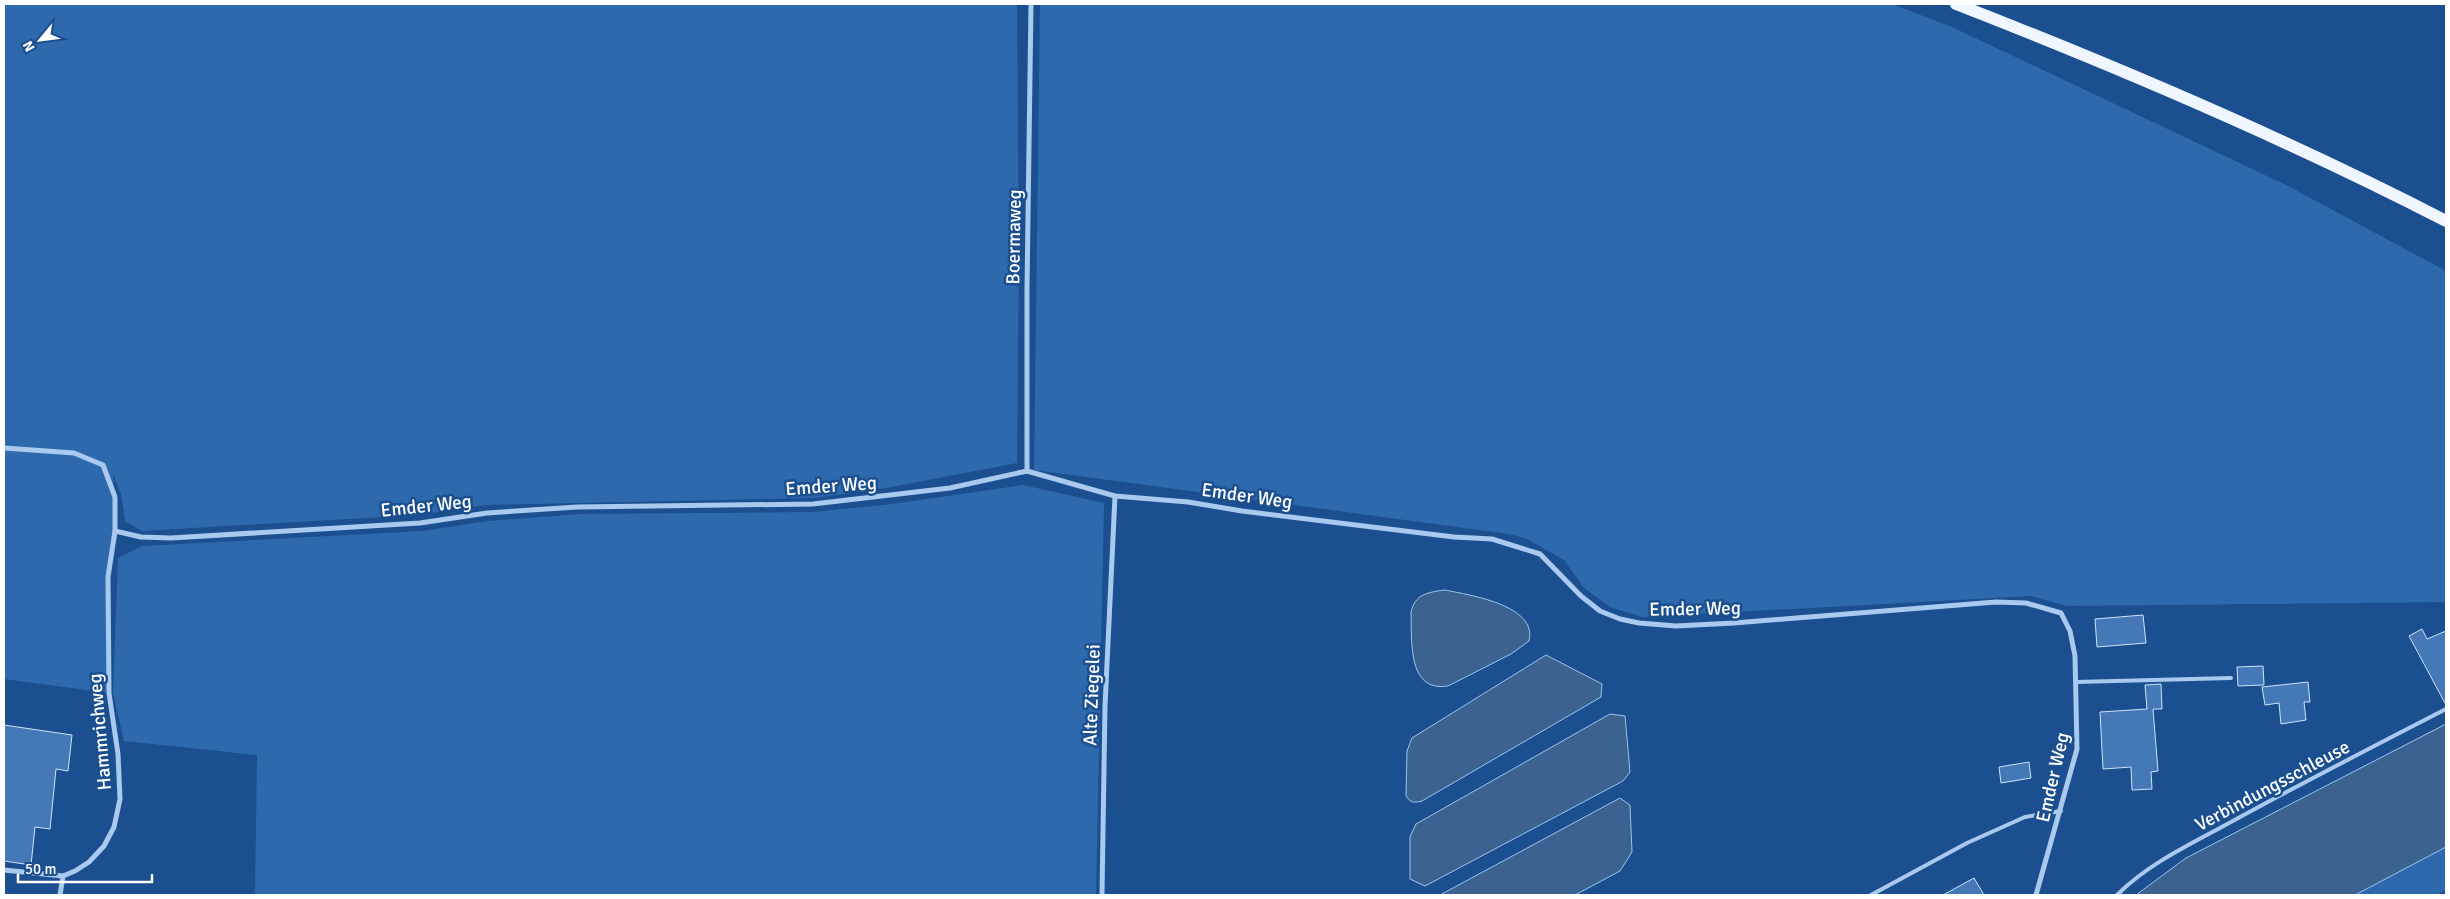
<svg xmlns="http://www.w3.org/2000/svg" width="2450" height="899" font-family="Signika,sans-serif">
	<rect width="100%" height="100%" fill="#1b4f8f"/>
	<g fill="#2e69ad">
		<path d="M4,4H1017L1019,256L1017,463L886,488L815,498L485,505L417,515L142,531L125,521L121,494L113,474L115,531L110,557L109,693L4,679Z"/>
		<path d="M1040,4H1892L1952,27L2290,187L2446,271V602L2067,606L2031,596L1642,617L1610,607L1584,588L1564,560L1527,539L1509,534L1034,470Z"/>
		<path d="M1023,485L1104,503L1096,895H255L257,755L124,741L113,693L118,558L142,546L422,531L488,521L579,514L813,512L892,504Z"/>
		<path d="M2446,847V890L2437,895H2355Z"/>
	</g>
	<g fill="#3c6290" stroke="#9cc4f0">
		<path d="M1445,590C1469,595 1538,605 1529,641L1511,654L1448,686C1407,693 1412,640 1411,613C1414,594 1429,592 1445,590Z"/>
		<path d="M1546,655L1602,684L1601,697L1422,801C1415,803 1409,803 1406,795L1407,751L1412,738Z"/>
		<path d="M1610,714L1625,716L1630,772L1623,781L1425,886L1410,879V837L1416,824Z"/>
		<path d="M2446,724V847L2355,895H2136L2186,858Z"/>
		<path d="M1620,798L1630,805L1632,852L1620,871L1575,895H1440Z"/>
	</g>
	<g fill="#4478b7" stroke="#cfe3fa">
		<path d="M2143,615L2146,643L2097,647L2095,619Z"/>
		<path d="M2422,629L2427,639L2446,631V705L2409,636Z"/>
		<path d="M2263,666L2264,685L2238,686L2237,667Z"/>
		<path d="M2308,682L2310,702H2304L2306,720L2281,724L2279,703L2265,705L2262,687Z"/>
		<path d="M2161,684L2162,709H2153L2158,771L2151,772L2152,789L2132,790L2131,767L2103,769L2100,712L2147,709L2145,685Z"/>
		<path d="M4,725L72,735L68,771L56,769L50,829L35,827L31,865L4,861Z"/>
		<path d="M2029,762L2031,778L2001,783L1999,767Z"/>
		<path d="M1974,878L1984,895H1943Z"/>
	</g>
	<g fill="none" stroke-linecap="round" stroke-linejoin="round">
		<g stroke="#a9c9ee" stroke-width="4">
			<path d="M2076,682L2231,678"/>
			<path d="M1871,895L1967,843L2025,817L2061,811"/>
			<path d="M2117,895C2149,863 2191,844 2231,822C2302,783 2374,746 2446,709"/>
		</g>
		<g stroke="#a9c9ee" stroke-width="5">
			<path d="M4,448L74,453L103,465L115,497V531L108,577L109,693L118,754L120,799L114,827L104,846L89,862L75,871L63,876L4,870"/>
			<path d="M1027,471V288L1031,4"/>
			<path d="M115,531L141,537L171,538L420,523L487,513L577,507L813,504L950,488L1027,471L1115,496L1188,502L1242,511L1454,537L1492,539L1540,554L1581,596L1600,611L1620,619L1639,623L1676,626L1734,623L1996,602L2026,603L2061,613L2070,631L2075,656L2077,749L2036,895"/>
			<path d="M60,895L63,876"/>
			<path d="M1102,895L1105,706L1115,496"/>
		</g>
		<path stroke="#f0f6ff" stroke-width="12" d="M1956,4C2123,69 2287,139 2446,221"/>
	</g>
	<g text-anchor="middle" stroke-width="5" stroke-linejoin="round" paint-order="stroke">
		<g font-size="19" fill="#fff" stroke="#1b4f8f">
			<text transform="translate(1013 237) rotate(-89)" y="7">Boermaweg</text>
			<text transform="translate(831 485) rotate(-4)" y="7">Emder Weg</text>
			<text transform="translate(1247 495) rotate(8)" y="7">Emder Weg</text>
			<text transform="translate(426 505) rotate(-6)" y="7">Emder Weg</text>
			<text transform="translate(1695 608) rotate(-1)" y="7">Emder Weg</text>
			<text transform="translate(1091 695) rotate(-88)" y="7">Alte Ziegelei</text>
			<text transform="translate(99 732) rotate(-95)" y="7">Hammrichweg</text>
			<text transform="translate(2052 777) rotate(-77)" y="7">Emder Weg</text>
			<text transform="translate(2272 785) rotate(-28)" y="7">Verbindungsschleuse</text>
		</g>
	</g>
	<rect width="2450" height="899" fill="none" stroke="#ffffff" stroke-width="10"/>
	<g transform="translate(40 40) rotate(241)" stroke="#1b4f8f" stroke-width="4" paint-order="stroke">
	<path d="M0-4L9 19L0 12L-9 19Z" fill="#ffffff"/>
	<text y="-8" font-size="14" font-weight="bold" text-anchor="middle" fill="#ffffff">N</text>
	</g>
	<path d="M18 874v8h134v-8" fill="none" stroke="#ffffff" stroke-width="2.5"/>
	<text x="25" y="874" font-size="15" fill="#ffffff" stroke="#1b4f8f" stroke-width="4" paint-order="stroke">50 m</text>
</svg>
